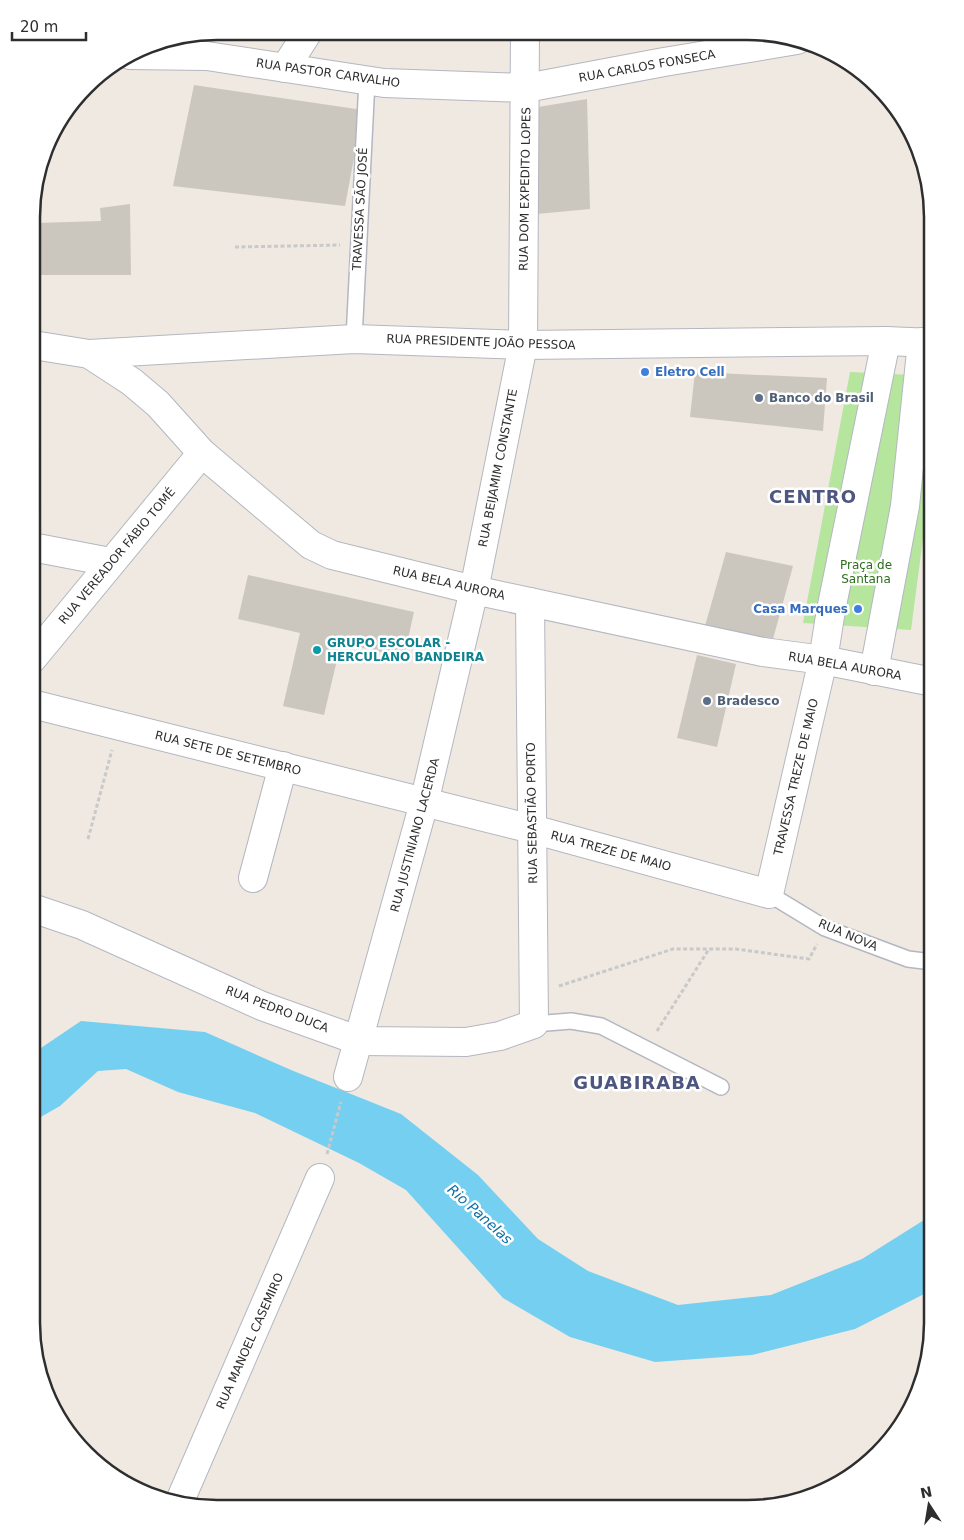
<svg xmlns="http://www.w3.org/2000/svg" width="964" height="1540" font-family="'DejaVu Sans',sans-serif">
	<rect width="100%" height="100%" fill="#efe9e1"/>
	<path fill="#b6e59e" d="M850,372L933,376V462L911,630L803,623Z"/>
	<path fill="#75cff0" d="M81,1021L205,1032L291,1070L401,1114L478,1175L538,1239L588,1271L678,1305L771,1295L862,1259L932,1215V1290L855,1329L752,1355L655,1362L570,1337L503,1298L406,1190L359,1163L255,1113L178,1092L126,1069L98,1071L60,1106L32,1122V1054Z"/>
	<g fill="#cbc7bf">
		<path d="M194,85L363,110L345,206L173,186Z"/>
		<path d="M587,99L590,209L537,214L538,107Z"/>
		<path d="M37,179L36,223L101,221L100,208L130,204L131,275H33V193Z"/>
		<path d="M695,372L827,378L823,431L690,417Z"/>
		<path d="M726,552L793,566L770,650L703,633Z"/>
		<path d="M248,575L414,612L404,657L341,643L324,715L283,706L300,633L238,619Z"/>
		<path d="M697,655L736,664L717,747L677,738Z"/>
	</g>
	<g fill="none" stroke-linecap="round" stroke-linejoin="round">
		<g stroke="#b4b7c1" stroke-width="18">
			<g id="service">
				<path d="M354,339L367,80"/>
				<path d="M769,894L825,928L908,959L932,962"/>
				<path d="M534,1024L571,1021L601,1026L721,1087"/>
			</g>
		</g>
		<g stroke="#b4b7c1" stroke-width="30">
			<g id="minor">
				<path d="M130,55L207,56L384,83L526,88L664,62L797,40"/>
				<path d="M285,68L308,32"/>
				<path d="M89,354L354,339L523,345L886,341L933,343"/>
				<path d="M32,547L110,562"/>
				<path d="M32,659L202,453"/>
				<path d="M874,671L905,506L922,342"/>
				<path d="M32,704L532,829L769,894L823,660L831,610L886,341"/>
				<path d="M253,878L283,766"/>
				<path d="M32,908L82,925L262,1006L360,1041L466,1042L500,1036L534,1024L530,602"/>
				<path d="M348,1077L424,803L474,590"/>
				<path d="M179,1503L320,1178"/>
			</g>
		</g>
		<g stroke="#b4b7c1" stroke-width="30">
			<g id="tertiary">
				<path d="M33,345L89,354L132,382L158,404L202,453L311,545L332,555L474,590L763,652L823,660L933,682"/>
				<path d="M474,590L523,345L525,32"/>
			</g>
		</g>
		<g stroke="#c9c9c9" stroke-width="3" stroke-dasharray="4 2.5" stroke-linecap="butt">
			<path d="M235,247L340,245"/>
			<path d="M88,839L112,750"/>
			<path d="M559,986L673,949H736L809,959L817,944"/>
			<path d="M657,1031L709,949"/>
			<path d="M327,1154L341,1102"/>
		</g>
		<use href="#service" stroke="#fff" stroke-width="15"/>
		<use href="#minor" stroke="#fff" stroke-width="28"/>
		<use href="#tertiary" stroke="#fff" stroke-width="28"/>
	</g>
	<g fill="#3f7fe0" stroke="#fff" stroke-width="2">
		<circle cx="645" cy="372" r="5"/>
		<circle cx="858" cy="609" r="5"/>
	</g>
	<g fill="#5c6f8a" stroke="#fff" stroke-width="2">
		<circle cx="759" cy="398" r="5"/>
		<circle cx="707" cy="701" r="5"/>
	</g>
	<circle fill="#0f9aa8" stroke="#fff" stroke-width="2" cx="317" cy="650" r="5"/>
	<g text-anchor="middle" stroke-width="5" stroke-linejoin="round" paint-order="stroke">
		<g font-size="12" fill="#2e2e2e" stroke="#fff">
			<text transform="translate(647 66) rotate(-10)" y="4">RUA CARLOS FONSECA</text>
			<text transform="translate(328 73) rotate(8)" y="4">RUA PASTOR CARVALHO</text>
			<text transform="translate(525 189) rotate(-89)" y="4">RUA DOM EXPEDITO LOPES</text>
			<text transform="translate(360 209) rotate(-87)" y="4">TRAVESSA SÃO JOSÉ</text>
			<text transform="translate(481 342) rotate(2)" y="4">RUA PRESIDENTE JOÃO PESSOA</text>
			<text transform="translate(498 468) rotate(-79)" y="4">RUA BEIJAMIM CONSTANTE</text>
			<text transform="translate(117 556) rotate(-50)" y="4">RUA VEREADOR FÁBIO TOMÉ</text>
			<text transform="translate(449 583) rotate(13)" y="4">RUA BELA AURORA</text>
			<text transform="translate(845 666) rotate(10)" y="4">RUA BELA AURORA</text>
			<text transform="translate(228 753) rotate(14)" y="4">RUA SETE DE SETEMBRO</text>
			<text transform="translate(796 777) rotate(-77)" y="4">TRAVESSA TREZE DE MAIO</text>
			<text transform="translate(532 813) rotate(-91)" y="4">RUA SEBASTIÃO PORTO</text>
			<text transform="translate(415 835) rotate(-75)" y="4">RUA JUSTINIANO LACERDA</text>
			<text transform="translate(611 851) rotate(15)" y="4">RUA TREZE DE MAIO</text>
			<text transform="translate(848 935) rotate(23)" y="4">RUA NOVA</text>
			<text transform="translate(277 1009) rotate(21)" y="4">RUA PEDRO DUCA</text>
			<text transform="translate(250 1341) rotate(-66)" y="4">RUA MANOEL CASEMIRO</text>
		</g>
		<g font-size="12" font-weight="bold" fill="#366cbe" stroke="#fff" text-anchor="start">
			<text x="655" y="376">Eletro Cell</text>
			<text x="848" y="613" text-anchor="end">Casa Marques</text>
		</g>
		<g font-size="12" font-weight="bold" fill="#4e5e75" stroke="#fff" text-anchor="start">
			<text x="769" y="402">Banco do Brasil</text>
			<text x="717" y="705">Bradesco</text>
		</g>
		<g font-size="12" fill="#2c6e1b" stroke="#fff">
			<text x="866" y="569">Praça de<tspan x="866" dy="14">Santana</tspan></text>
		</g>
		<g font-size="12" font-weight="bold" fill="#0d838f" stroke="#fff" text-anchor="start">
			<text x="327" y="647">GRUPO ESCOLAR -<tspan x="327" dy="14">HERCULANO BANDEIRA</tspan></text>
		</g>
		<g font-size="14" font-style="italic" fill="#0d6fa3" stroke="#fff">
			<text transform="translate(480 1214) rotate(42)" y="5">Rio Panelas</text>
		</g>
		<g font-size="18" font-weight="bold" letter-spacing="1" fill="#4d5680" stroke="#fff">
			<text x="813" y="503">CENTRO</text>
			<text x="637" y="1089">GUABIRABA</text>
		</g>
	</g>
	<path d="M0 0H964V1540H0ZM217 40H747A177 177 0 0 1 924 217V1323A177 177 0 0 1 747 1500H217A177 177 0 0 1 40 1323V217A177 177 0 0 1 217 40Z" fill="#fff" fill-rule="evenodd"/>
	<path fill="none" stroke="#2e2e2e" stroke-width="2.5" d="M217 40H747A177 177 0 0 1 924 217V1323A177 177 0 0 1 747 1500H217A177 177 0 0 1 40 1323V217A177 177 0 0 1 217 40Z"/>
	<g transform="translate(929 1505) rotate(348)" stroke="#ffffff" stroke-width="4" paint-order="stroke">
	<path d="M0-4L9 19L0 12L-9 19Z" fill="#2e2e2e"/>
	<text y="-8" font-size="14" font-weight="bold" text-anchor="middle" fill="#2e2e2e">N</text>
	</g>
	<path d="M12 32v8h74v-8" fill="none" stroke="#2e2e2e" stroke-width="2.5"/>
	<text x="20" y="32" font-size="15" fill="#2e2e2e" stroke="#ffffff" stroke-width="4" paint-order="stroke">20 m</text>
</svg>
